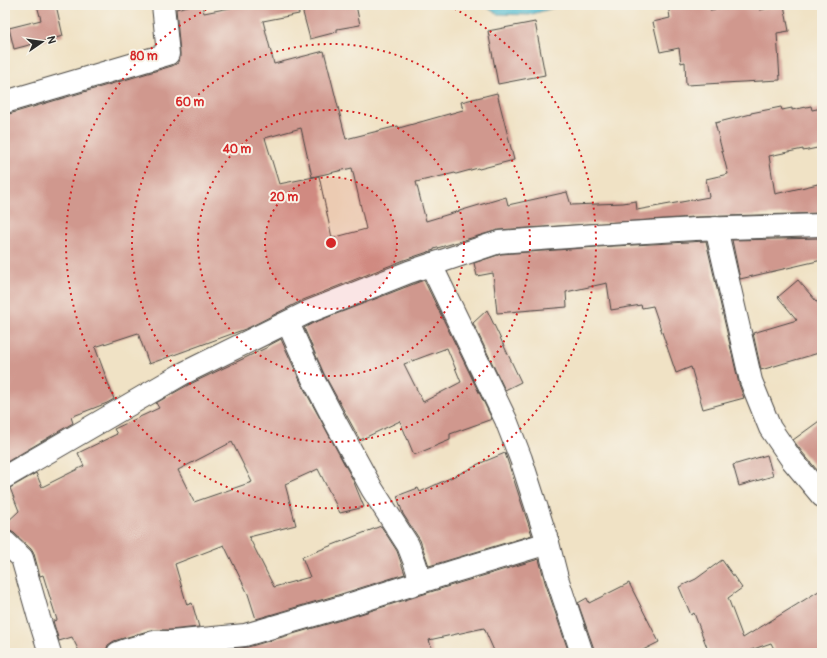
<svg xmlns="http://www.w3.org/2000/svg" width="827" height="658" font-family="Pangolin,sans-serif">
	<rect width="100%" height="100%" fill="#f7f3e8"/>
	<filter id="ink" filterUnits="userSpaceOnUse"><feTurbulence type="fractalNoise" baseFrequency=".025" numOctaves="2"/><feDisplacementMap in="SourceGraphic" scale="8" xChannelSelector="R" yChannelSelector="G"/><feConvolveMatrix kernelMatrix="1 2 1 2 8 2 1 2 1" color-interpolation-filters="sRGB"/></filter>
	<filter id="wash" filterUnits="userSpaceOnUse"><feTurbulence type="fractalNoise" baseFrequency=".012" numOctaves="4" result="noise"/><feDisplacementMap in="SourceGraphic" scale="16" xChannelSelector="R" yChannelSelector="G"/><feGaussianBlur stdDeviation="0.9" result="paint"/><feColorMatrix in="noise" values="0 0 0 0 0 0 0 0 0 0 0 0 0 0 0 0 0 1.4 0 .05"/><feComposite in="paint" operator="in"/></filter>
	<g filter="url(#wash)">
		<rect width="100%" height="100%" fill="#f0e2c5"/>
		<path fill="#54bdd1" stroke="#40747e" d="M487,5H563L529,15L497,14L488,8Z"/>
		<g id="blocks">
			<g fill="#d0988e" fill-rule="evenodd">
				<path d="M37,5H56L63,36L14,49L9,28L41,20Z"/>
				<path d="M192,5H202L204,13L245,5H298L299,14L263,21L274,64L324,51L346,139L398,126L399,128L463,110L461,102L497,93L514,160L479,169L478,168L456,174L455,173L416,182L426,221L506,197L508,205L567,192L571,205L623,203L636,201L637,210L709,197L706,179L728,174L715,123L751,114V113L781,107L782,110L792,108V110L811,106L812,110L822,108V147L803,151V149L769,156L775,194L822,183V213L694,217L498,230L434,249V250L404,260L303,300L248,328L149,364L138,333L95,347L114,399L107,403L71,417L73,423L5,463V114H9L172,66L178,63V61L180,58V53L176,9ZM301,128L312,177L352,168L366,229L332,238L319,176L279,184L265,138Z"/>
				<path d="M301,5H356L360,25L337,29V32L310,39Z"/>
				<path d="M668,5H710V10L741,5H759L760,10L784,5L789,31L777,33L780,80L686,85L685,62L681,63L679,48L660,52L653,22L670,18Z"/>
				<path d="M535,22L545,75L498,84L488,31Z"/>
				<path d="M822,238V260L740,279L732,240Z"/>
				<path d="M706,241L739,384L744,398L703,409L691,367L676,373L653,306L642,308L641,305L611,310L607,283L566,292L567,307L497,313L493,273L477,276L474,263L501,254L597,247Z"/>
				<path d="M424,280L492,419L450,434V440L414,455L400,421L360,440L324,374L304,328L313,323ZM447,348L461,382L423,402L404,364Z"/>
				<path d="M798,280L822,308V352L761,370L753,333L797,320L778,297Z"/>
				<path d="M487,310L521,382L505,390L473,323Z"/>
				<path d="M281,339L302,385L353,480L364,507L340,513L318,469L285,484L296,525L249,537L274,587L310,577L302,557L381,526L397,551L405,574L341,594L256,619L248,594L224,545L175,564L187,605L192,603L199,627L170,630H151L114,641L108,645L106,651V653H80L72,637L59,641L53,621L57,620L43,575L40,576L34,554L31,549L14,533L8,530H5V524L19,511L10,488L36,473L42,487L84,466L78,453L117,434L114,429L159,408L156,403L188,385L268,347V346ZM232,442L252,482L194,502L178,470Z"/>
				<path d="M822,419V476L802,452L793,440Z"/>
				<path d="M505,453L532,535L429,566L420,540L403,514L397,496L418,488L420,492L476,466V465Z"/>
				<path d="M767,455L773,476L739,486L733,465Z"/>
				<path d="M539,559L545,582L569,653H495L484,628L429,640L433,653H224L233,649L248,647L348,618L459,583Z"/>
				<path d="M722,560L742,588L728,598L743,638L822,589V653H776L771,643L748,651L749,653H709L694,613L691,615L679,587L696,579Z"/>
				<path d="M629,583L659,642L637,653H594V649L578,603L587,598L589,603Z"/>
			</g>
		</g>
	</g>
	<g filter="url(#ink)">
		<use href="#blocks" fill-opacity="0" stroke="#494642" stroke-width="1"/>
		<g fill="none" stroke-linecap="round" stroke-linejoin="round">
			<g stroke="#494642" stroke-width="24">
				<g id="minor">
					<path d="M5,102L168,54L163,5"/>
					<path d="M716,228L751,381L770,428L792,460L822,496"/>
					<path d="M431,265L506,420L521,459L548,543L557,578L582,653"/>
					<path d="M288,323L313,379L336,423L372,489L408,545L415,563L421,582"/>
					<path d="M5,477L182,374L308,312L409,272L499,242L596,235L695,229L822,225"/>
					<path d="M118,653L126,650L154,642H171L245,635L345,606L455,571L548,543"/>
				</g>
			</g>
			<g stroke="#494642" stroke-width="24">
				<path id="tertiary" d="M5,542L22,558L39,618L50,653"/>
			</g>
			<use href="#minor" stroke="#fff" stroke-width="22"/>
			<use href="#tertiary" stroke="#fff" stroke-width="22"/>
		</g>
	</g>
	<circle cx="331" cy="243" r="66" fill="#d62828" fill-opacity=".12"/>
	<g fill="none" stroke="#d62828" stroke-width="2" stroke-dasharray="2 4">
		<circle cx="331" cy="243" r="66"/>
		<circle cx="331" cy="243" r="133"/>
		<circle cx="331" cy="243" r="199"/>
		<path d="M449 6A265 265 0 1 1 213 6"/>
	</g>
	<circle cx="331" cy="243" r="6" fill="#d62828" stroke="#f7f3e8" stroke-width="2"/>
	<g font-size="12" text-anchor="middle" font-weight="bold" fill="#d62828" stroke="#f7f3e8" stroke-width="4" stroke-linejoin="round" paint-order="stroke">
		<text x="144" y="60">80 m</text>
		<text x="190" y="106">60 m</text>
		<text x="237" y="153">40 m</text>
		<text x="284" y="201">20 m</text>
	</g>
	<rect width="827" height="658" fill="none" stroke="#f7f3e8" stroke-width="20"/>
	<g transform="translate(42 42) rotate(77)" stroke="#f7f3e8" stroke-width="3" paint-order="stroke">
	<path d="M0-3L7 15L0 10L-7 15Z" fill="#2b2b2b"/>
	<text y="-6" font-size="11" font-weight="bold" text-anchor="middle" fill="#2b2b2b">N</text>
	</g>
</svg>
